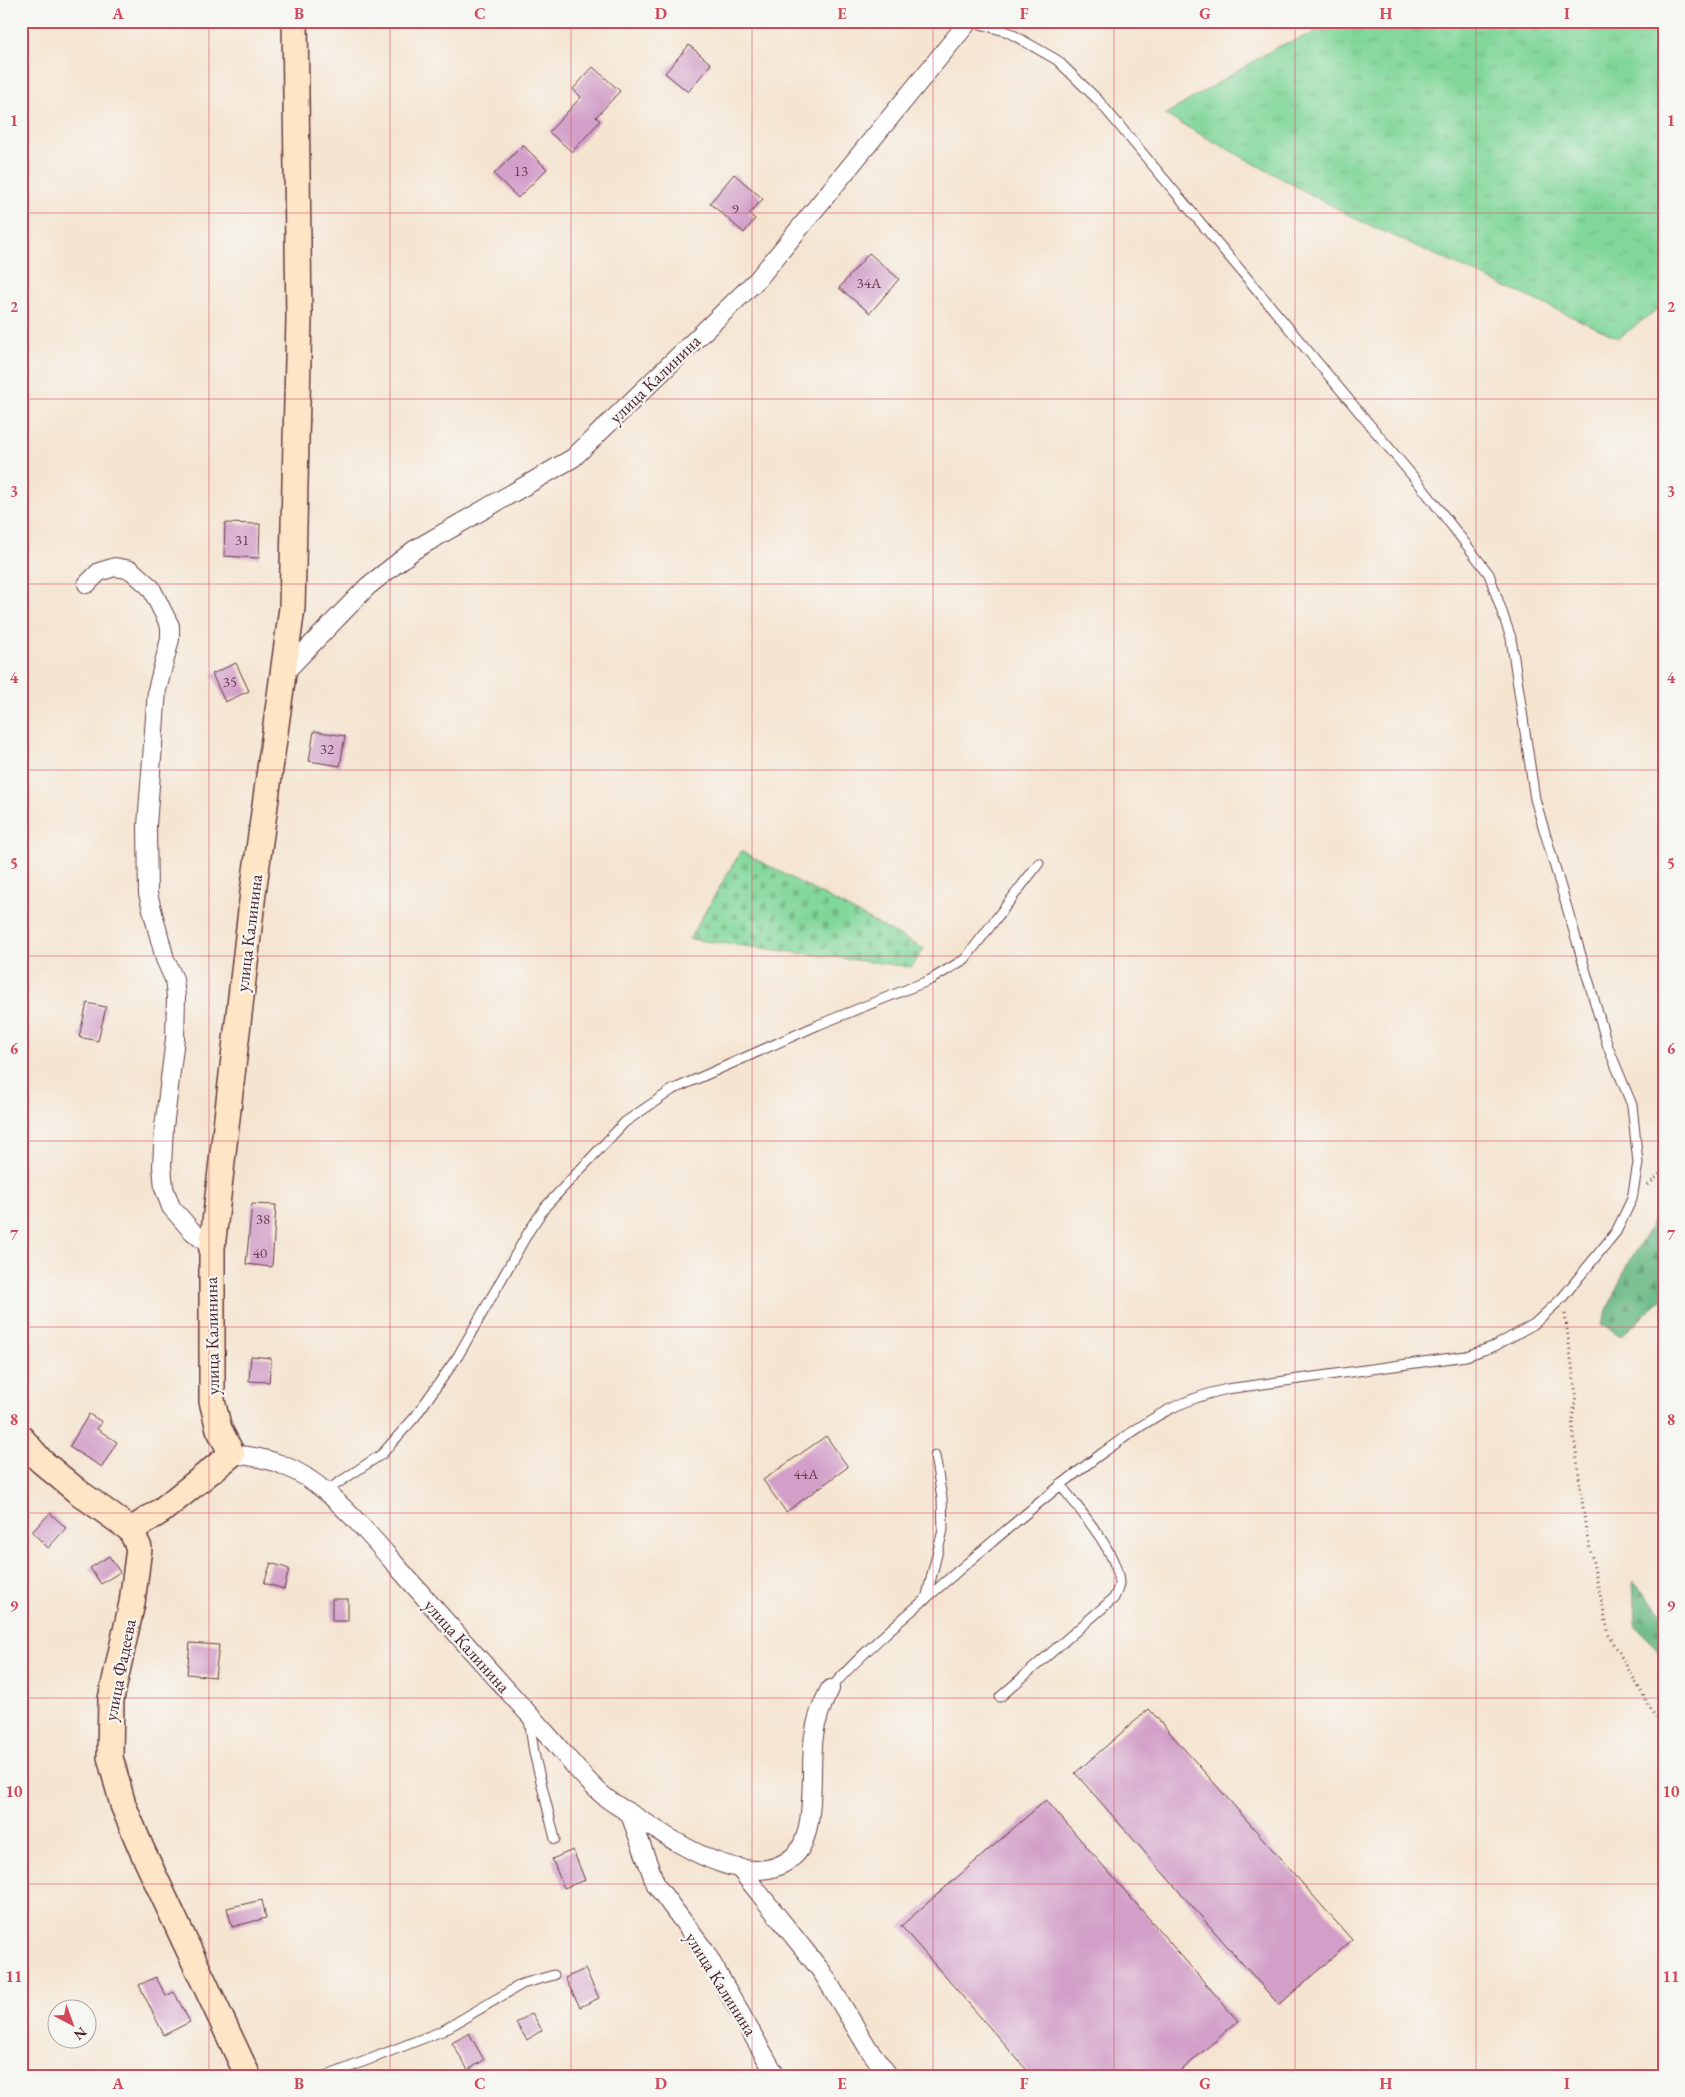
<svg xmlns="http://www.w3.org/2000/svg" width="1685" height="2097" font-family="'EB Garamond',serif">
	<defs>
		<pattern id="grass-tufts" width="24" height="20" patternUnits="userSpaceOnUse" patternTransform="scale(1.25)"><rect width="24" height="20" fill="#81d79a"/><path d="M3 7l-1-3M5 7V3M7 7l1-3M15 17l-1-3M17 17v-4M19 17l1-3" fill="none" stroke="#71b885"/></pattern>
		<pattern id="forest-firs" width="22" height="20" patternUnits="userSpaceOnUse" patternTransform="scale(1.25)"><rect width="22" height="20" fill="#68b882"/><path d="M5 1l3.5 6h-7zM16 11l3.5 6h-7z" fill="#58956b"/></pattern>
		<pattern id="cemetery-stones" width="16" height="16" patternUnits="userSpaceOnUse" patternTransform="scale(1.25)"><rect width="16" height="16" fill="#81d79a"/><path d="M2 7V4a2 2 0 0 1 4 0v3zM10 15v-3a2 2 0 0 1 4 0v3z" fill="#71b885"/></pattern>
	</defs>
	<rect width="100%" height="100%" fill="#f6f6f2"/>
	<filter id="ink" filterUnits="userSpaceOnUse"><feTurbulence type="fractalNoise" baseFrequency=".02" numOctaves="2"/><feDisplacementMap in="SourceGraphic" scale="10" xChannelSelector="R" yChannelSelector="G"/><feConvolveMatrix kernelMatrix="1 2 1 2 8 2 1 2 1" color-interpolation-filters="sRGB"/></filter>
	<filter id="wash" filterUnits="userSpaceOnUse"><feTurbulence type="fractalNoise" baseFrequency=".0096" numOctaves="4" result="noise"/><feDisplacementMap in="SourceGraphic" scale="20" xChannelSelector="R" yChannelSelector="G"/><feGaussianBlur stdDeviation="1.12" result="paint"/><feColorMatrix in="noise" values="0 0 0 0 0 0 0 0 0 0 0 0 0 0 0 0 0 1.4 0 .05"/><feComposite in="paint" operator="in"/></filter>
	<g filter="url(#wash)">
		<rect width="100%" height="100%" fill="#f5e4d0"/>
		<path fill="url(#grass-tufts)" stroke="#667b62" d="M1345,21H1664V304L1619,338L1356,219L1165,115L1277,47Z"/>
		<g fill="url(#forest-firs)" stroke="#596c56">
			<path d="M1664,1205V1298L1621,1336L1601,1324L1626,1267Z"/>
			<path d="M1633,1581L1664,1616V1657L1635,1624Z"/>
		</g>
		<path fill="url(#cemetery-stones)" stroke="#667b62" d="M741,851L924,949L911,967L689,939Z"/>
		<g id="blocks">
			<g fill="#d29fc8">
				<path d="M689,45L711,64L688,92L665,73Z"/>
				<path d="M593,67L620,91L596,117L600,121L572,152L549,132L581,97L573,89Z"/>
				<path d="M523,145L547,169L518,198L494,174Z"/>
				<path d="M734,174L763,199L749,214L755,219L744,233L710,203Z"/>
				<path d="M869,253L899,279L870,313L839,288Z"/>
				<path d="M225,523L260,524L259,558L224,556Z"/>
				<path d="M236,663L249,691L225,702L212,674Z"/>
				<path d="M314,731L345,736L340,766L309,761Z"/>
				<path d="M87,1003L106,1007L98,1041L79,1037Z"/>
				<path d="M252,1204L276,1205L272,1267L246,1264Z"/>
				<path d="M251,1356L271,1358L269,1382L249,1381Z"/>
				<path d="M89,1414L102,1422L97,1429L117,1442L102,1467L69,1447Z"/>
				<path d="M826,1436L848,1467L786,1512L763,1480Z"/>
				<path d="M50,1513L66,1528L48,1548L32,1532Z"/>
				<path d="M109,1556L120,1572L101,1584L90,1568Z"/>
				<path d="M271,1563L289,1569L284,1589L264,1583Z"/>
				<rect x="332" y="1599" width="16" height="22"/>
				<path d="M190,1643L219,1645L215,1677L187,1674Z"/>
				<path d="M1149,1709L1352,1940L1279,2005L1075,1773Z"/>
				<path d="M1046,1800L1238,2021L1175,2076H1032L901,1926Z"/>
				<path d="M573,1850L585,1880L564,1888L552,1859Z"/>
				<path d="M262,1900L266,1918L232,1927L227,1908Z"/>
				<path d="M585,1969L599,1998L580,2007L565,1978Z"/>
				<path d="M156,1977L166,1996L174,1992L190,2022L164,2035L139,1985Z"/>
				<path d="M532,2013L542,2030L527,2040L516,2023Z"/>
				<path d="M469,2033L484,2060L468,2070L452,2043Z"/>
			</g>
		</g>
	</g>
	<g filter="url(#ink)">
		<use href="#blocks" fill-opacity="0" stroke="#643d44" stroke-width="1"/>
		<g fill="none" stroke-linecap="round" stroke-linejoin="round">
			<g stroke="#643d44" stroke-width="11">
				<g id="lane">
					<path d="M326,1491L382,1454L415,1417L458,1356L529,1231L546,1206L625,1122L672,1090L818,1025L930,980L965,959L1039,863"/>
					<path d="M926,1599L943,1530L942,1498L935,1456"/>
					<path d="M830,1689C868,1646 914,1609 958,1571C1005,1531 1051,1491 1101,1454C1146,1422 1173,1401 1227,1389L1466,1356L1495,1346L1534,1324L1562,1298L1616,1232L1632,1199L1638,1163L1632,1105L1608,1047L1535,799L1511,638L1489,574L1421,486L1098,100L1057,60L1008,32L970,21"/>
					<path d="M1000,1697L1114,1598C1116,1593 1119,1588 1119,1583C1118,1552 1079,1510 1060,1484"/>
					<path d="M529,1719L534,1753L555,1839"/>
					<path d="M327,2076L442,2031L522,1984L554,1975"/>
				</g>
			</g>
			<g stroke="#643d44" stroke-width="20">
				<g id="street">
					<path d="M87,584L99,572L115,567L131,570L151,588L170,626V639L157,690L147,826L148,894L165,959L174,979L176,997L175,1039L164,1127L162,1166L164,1188L171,1207L191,1230L212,1248"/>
					<path d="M284,673L368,586L414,550L573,458L758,279L969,21"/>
					<path d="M232,1454C269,1457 297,1467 326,1492C360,1521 389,1558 419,1591C461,1639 503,1686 546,1733C565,1754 583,1779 605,1797C616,1806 630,1813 643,1821C680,1845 754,1895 795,1855C818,1832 809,1767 814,1736C816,1719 822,1704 830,1689"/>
					<path d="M629,1812L656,1885L705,1951L776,2076"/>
					<path d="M739,1868L822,1972L868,2048L889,2076"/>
				</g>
			</g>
			<g stroke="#643d44" stroke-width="28">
				<g id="secondary">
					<path d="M21,1438L41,1461L77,1491L131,1530L139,1548L132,1603L111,1699L110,1757L123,1805L141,1848L248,2076"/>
					<path d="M131,1530L161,1511L232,1454L219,1429L212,1401V1248L253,893L292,608L299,318L295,21"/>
				</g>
			</g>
			<g stroke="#643d44" stroke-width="3" stroke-dasharray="1 4" stroke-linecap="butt">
				<path d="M1648,1185L1664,1170"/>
				<path d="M1565,1314L1576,1395L1572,1420L1586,1531L1609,1635L1664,1732"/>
			</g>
			<use href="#lane" stroke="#fff" stroke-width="9"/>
			<use href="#street" stroke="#fff" stroke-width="18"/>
			<use href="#secondary" stroke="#fee5c5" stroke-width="25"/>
		</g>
	</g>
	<path fill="none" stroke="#d1495b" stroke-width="1" stroke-opacity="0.55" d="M209,21V2076M390,21V2076M571,21V2076M752,21V2076M933,21V2076M1114,21V2076M1295,21V2076M1476,21V2076M21,213H1664M21,399H1664M21,584H1664M21,770H1664M21,956H1664M21,1141H1664M21,1327H1664M21,1513H1664M21,1698H1664M21,1884H1664"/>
	<g text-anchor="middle" stroke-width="4.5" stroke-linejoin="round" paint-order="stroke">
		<g font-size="15" fill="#6c3f52">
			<text x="521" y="176">13</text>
			<text x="735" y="214">9</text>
			<text x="869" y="288">34А</text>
			<text x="242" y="545">31</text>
			<text x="230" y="687">35</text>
			<text x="327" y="754">32</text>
			<text x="263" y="1224">38</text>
			<text x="260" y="1258">40</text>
			<text x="806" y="1479">44А</text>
		</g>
		<g font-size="18" fill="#4a1f2b" stroke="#f6f6f2">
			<text transform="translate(655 379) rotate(-44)" y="6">улица Калинина</text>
			<text transform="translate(249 933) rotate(-83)" y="6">улица Калинина</text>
			<text transform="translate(212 1336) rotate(-91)" y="6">улица Калинина</text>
			<text transform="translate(467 1646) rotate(48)" y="6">улица Калинина</text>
			<text transform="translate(120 1670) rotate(-79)" y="6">улица Фадеева</text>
			<text transform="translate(721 1984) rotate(58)" y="6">улица Калинина</text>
		</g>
	</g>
	<rect width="1685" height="2097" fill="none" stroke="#f6f6f2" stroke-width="55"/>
	<g transform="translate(72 2024) rotate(139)"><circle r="24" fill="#f6f6f2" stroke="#b1a0a2"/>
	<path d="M0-4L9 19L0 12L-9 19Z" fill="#d1495b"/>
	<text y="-8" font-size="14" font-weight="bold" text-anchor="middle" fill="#4a1f2b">N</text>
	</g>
	<rect x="28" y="28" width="1630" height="2042" fill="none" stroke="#d1495b" stroke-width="2"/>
	<g font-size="16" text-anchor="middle" font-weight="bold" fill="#d1495b">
		<text x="118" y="19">A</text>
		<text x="299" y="19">B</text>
		<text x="480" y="19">C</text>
		<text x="661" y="19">D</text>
		<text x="842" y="19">E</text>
		<text x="1024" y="19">F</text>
		<text x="1205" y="19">G</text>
		<text x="1386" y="19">H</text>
		<text x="1567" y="19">I</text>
		<text x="14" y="126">1</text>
		<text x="1671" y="126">1</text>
		<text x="14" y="312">2</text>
		<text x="1671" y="312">2</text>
		<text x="14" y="497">3</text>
		<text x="1671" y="497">3</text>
		<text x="14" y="683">4</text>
		<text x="1671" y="683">4</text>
		<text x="14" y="869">5</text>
		<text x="1671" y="869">5</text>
		<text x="14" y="1054">6</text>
		<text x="1671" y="1054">6</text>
		<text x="14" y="1240">7</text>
		<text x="1671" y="1240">7</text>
		<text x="14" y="1425">8</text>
		<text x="1671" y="1425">8</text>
		<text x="14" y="1611">9</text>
		<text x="1671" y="1611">9</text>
		<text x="14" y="1797">10</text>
		<text x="1671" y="1797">10</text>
		<text x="14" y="1982">11</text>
		<text x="1671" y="1982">11</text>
		<text x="118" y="2089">A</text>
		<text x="299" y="2089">B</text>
		<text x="480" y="2089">C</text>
		<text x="661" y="2089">D</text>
		<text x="842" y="2089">E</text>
		<text x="1024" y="2089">F</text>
		<text x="1205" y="2089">G</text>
		<text x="1386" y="2089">H</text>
		<text x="1567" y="2089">I</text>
	</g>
</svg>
